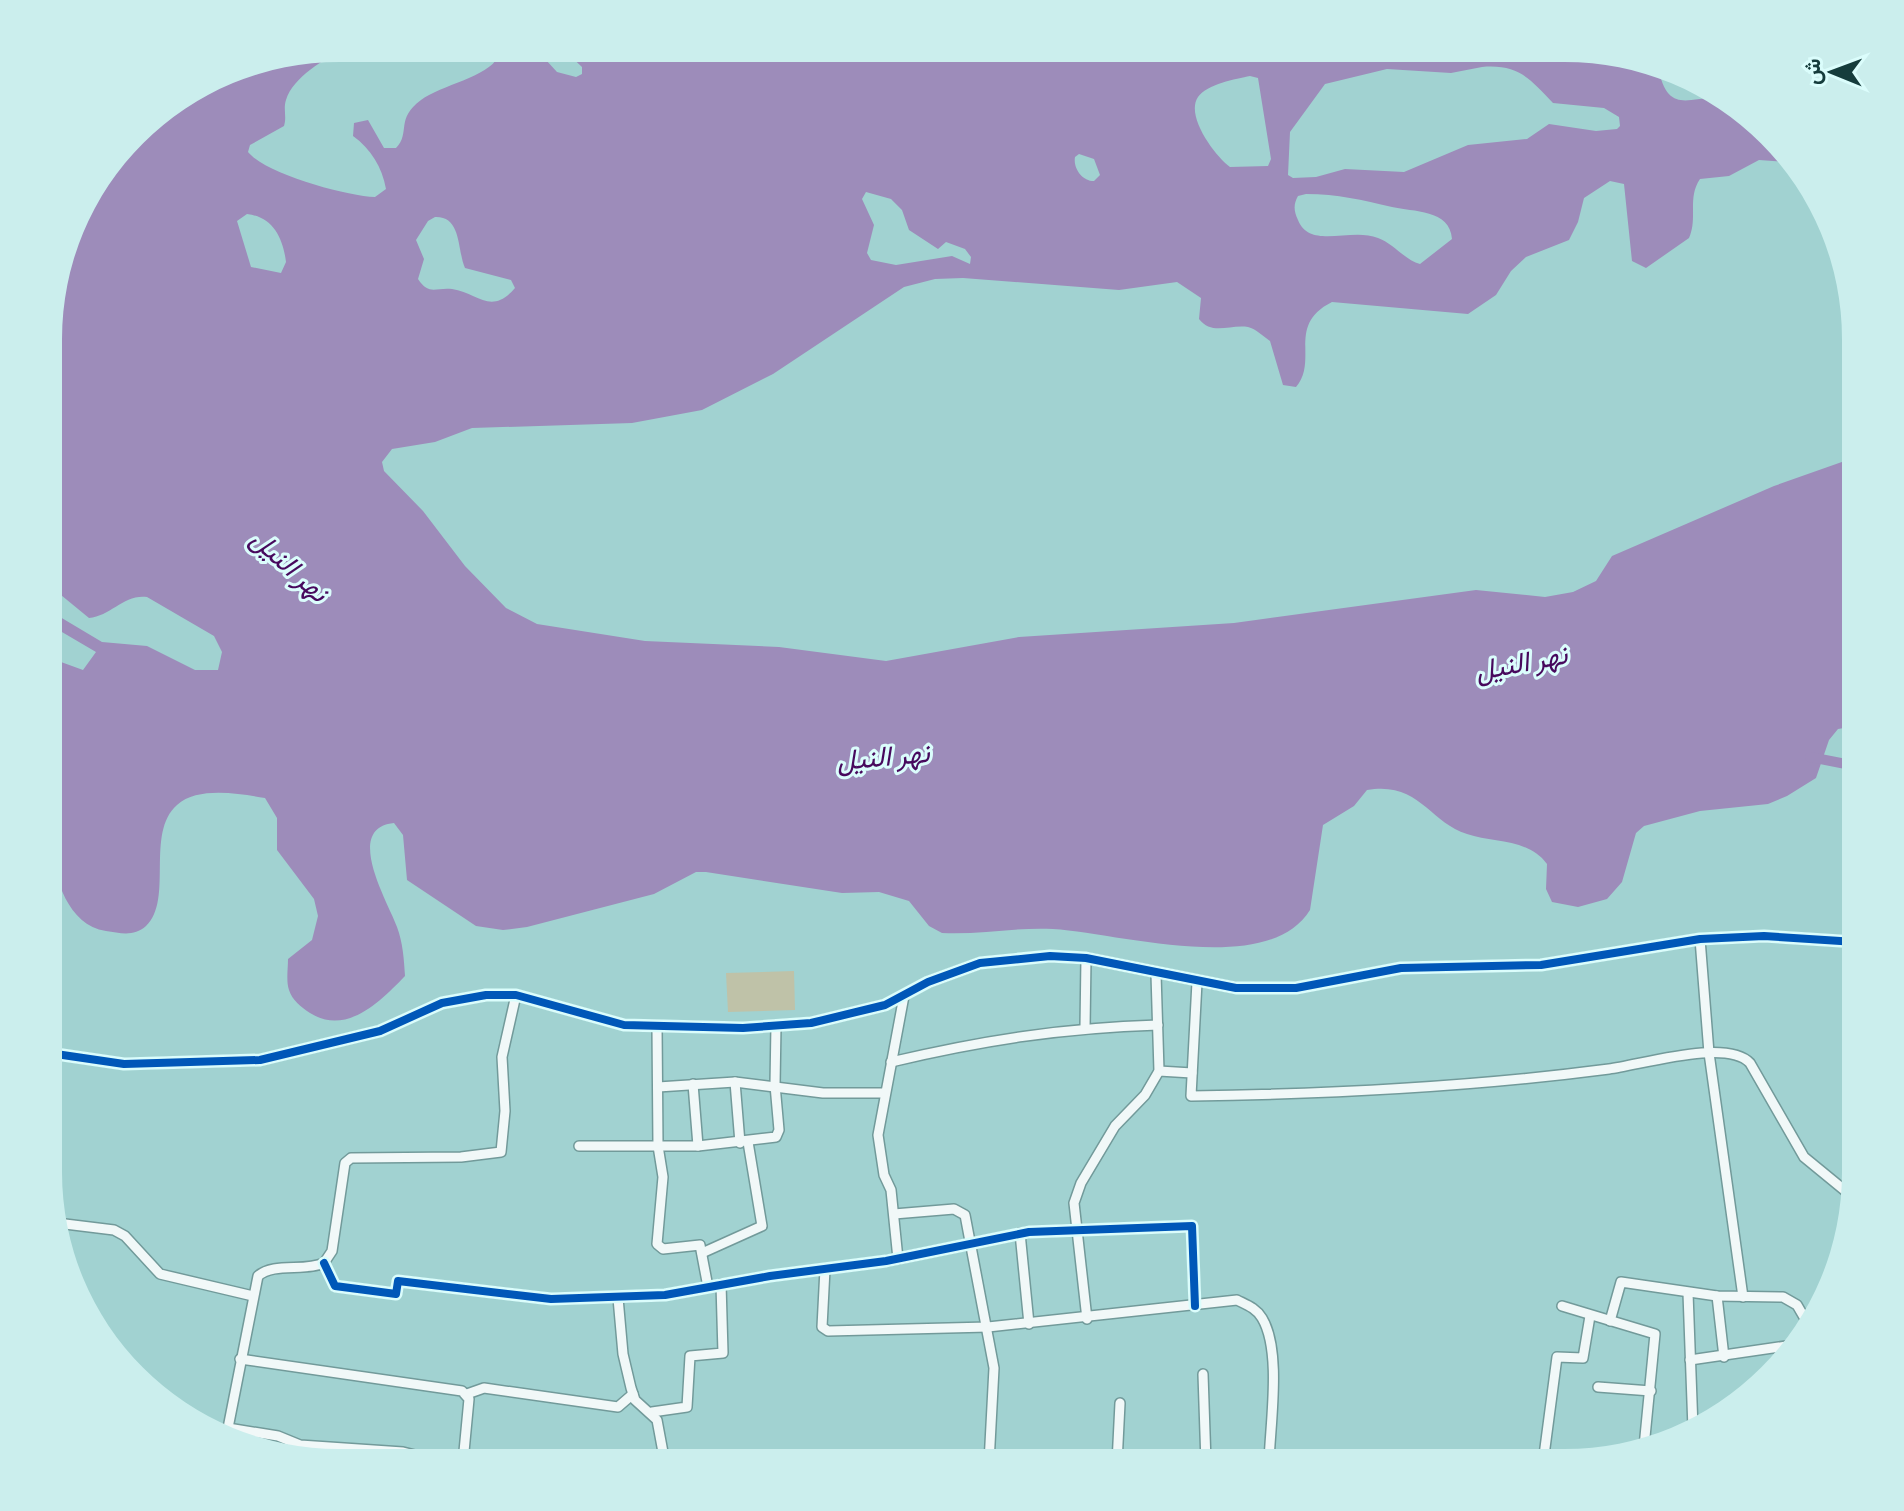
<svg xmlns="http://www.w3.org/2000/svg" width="1904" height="1511" font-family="'Source Serif 4',Vazirmatn,serif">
	<rect width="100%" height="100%" fill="#a1d2d1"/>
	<path fill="#bfc2a8" d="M794,971L795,1010L728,1012L726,973Z"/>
	<path fill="#9d8cba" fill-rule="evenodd" d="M345,48C325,59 293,77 286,100C283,109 287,117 284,126L250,145L248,152C266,174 347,196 375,197L386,189C382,167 371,149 353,136L354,123L368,120L384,148H396C411,133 395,119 421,100C441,85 488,77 498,57L493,48H535L557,72L576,77L582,74V67L562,48L1583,49L1658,66C1668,123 1697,89 1726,101C1755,113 1771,139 1789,162L1759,160L1729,176L1700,179C1687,198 1698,218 1689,238L1646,268L1632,261L1624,184L1610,181L1584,198L1578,222L1569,240L1526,257L1511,271L1496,295L1468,314L1332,302C1286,325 1319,360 1296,387L1283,385L1270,341C1263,336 1256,329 1248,327C1230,324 1212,336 1199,319L1201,298L1177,282L1119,290L963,278L935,279L904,287L773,374L702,410L632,423L472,428L435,442L392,449L382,462L384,471L423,511L465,566L506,608L537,624L645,641L779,647L886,661L1019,637L1234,623L1476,590L1545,597L1573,592L1596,581L1612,556L1774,486L1856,457V726L1838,729L1829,740L1816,778L1787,796L1768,804L1700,811L1644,826L1636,833L1622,882L1607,899L1578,907L1552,902L1546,889L1547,864C1528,838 1493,843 1467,834C1429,822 1419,781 1367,790L1354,806L1323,825L1310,910C1268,978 1119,933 1053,929C1016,927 979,935 942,933L929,926L909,901L879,892L842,893L706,872H696L654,894L527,927L503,930L476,926L407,880L403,835L394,823C343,828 388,902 397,927C403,943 404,960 405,976C380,1002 346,1036 310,1013C301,1007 292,1000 289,990C286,981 288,969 288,959L312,940L318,916L314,899L277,850V818L265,798C240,794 198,786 177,805C145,833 174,900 146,926C134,937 120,933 106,931C67,925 56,878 49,847C46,830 49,809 50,792C50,747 50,703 50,658L83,670L96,652L50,625V611L102,642L147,646L195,670H218L222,652L214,636L147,597C124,594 111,616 89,618L50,586L51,301L87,194L148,120L245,64ZM1482,67C1519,64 1530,79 1553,103L1604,108L1619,117L1620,126L1617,129L1596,131L1549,124L1527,139L1468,145L1404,172L1345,169L1316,177L1293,178L1288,175L1290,132L1325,84L1387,69L1451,73ZM1250,76L1258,78L1271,159L1268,166L1230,167C1215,156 1185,116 1198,97C1207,84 1236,79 1250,76ZM1079,154L1094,159L1100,175L1094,181C1082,181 1073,168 1075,157ZM866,192L891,199L902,210L909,230L938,249L946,242L965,249L971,257L970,264L952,256L896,265L871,260L867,253L874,225L862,199ZM1306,194C1338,194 1362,200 1392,207C1413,212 1450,209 1452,239L1420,264C1406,261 1393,243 1378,238C1351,227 1310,250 1298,220C1294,211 1293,205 1298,196ZM247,214C273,217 283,238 286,262L281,273L251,267L237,221ZM435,217C462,216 457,250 465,268L511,280L515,288C491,316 478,293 452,289C436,287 429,296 418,279L424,259L416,240L428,221Z"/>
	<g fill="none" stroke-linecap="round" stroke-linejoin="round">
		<path stroke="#9d8cba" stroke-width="10" d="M1810,757L1856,766"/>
		<g stroke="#729a9a" stroke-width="12">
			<g id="minor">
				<path d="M1700,939L1709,1053L1743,1297"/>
				<path d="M1197,982L1191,1096C1330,1094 1471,1087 1609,1069C1641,1065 1726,1038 1750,1063L1804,1157L1854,1198"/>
				<path d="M657,1027L658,1146L663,1177L657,1244L663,1249L700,1245L708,1287"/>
				<path d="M1085,1028L1086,958"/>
				<path d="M49,1053L124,1064L260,1060L380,1031L442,1003L486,995H516L624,1025L743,1028L811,1023L885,1005L928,982L980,963L1050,956L1086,958L1236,988H1296L1401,968L1541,965L1700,939L1764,936L1856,942"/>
				<path d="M891,1062C984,1040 1063,1028 1158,1025"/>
				<path d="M1159,1071L1192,1073"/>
				<path d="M735,1082L740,1143"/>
				<path d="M693,1084L698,1146"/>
				<path d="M658,1087L735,1082L823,1093H885"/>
				<path d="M579,1146H698L776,1137L779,1130L775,1085L776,1025"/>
				<path d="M894,1214L954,1209L965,1215L994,1368L989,1463"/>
				<path d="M57,1223L114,1230L125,1236L160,1274L253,1296"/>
				<path d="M1020,1233L1029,1324"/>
				<path d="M702,1253L762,1226L748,1142"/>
				<path d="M898,1259L891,1190L884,1175L878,1135L904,996"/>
				<path d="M324,1263L335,1286L396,1294L398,1281L551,1299L665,1295L770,1276L886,1261L1029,1232L1192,1226L1195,1306"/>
				<path d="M825,1269L822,1327L828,1331L988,1327L1237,1300C1247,1305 1256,1308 1262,1318C1282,1351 1270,1424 1269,1463"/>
				<path d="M1688,1293L1693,1429"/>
				<path d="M1717,1296L1724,1357"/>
				<path d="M618,1298L623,1354L631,1388L635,1400L657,1420L665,1463"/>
				<path d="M1562,1306L1655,1334L1644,1447"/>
				<path d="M1087,1319L1074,1203L1081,1183L1115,1126L1145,1095L1159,1071L1156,974"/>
				<path d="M1610,1321L1621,1282L1717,1296L1783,1297L1797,1305L1808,1324"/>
				<path d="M240,1359L462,1391L469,1399L463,1462"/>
				<path d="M1690,1360L1793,1345"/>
				<path d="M1203,1374L1206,1463"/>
				<path d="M1598,1387L1651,1391"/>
				<path d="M1752,1387L1803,1333"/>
				<path d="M467,1394L484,1388L618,1407L633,1394"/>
				<path d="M652,1412L687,1407L690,1356L723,1353L721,1284"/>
				<path d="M228,1428L278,1436L300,1445L403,1452L443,1462"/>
				<path d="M220,1436L228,1428L258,1276C274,1262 304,1272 324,1263L332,1251L345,1163L351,1158L461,1157L501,1152L505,1111L502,1057L516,995"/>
				<path d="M1117,1463L1120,1403"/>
				<path d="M1510,1463L1593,1457"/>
				<path d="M1543,1463L1557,1357L1583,1358L1590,1316"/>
			</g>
		</g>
		<use href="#minor" stroke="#f1f8f8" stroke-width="9"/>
		<g stroke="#dbfdfc" stroke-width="13">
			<g id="cycleway">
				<path d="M49,1053L124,1064L260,1060L380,1031L442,1003L486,995H516L624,1025L743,1028L811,1023L885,1005L928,982L980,963L1050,956L1086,958L1236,988H1296L1401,968L1541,965L1700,939L1764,936L1856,942"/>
				<path d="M324,1263L335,1286L396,1294L398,1281L551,1299L665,1295L770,1276L886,1261L1029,1232L1192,1226L1195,1306"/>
			</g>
		</g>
		<use href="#cycleway" stroke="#0057b8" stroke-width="8"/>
	</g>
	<g text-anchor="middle" stroke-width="6" stroke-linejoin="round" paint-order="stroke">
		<g font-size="28" font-style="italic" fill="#47095d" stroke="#dbfdfc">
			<text transform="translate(290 565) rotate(42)" y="10">نهر النيل</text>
			<text transform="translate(1521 662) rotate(-11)" y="10">نهر النيل</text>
			<text transform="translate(883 756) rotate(-5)" y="10">نهر النيل</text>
		</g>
	</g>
	<path d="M0 0H1904V1511H0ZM339 62H1565A277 277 0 0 1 1842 339V1172A277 277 0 0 1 1565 1449H339A277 277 0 0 1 62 1172V339A277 277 0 0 1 339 62Z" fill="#cbeeed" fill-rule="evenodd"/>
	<g transform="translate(1832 72) rotate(271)" stroke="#dbfdfc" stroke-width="6" paint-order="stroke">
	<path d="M0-6L14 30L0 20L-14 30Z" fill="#153c3c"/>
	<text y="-12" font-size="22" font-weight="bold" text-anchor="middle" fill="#153c3c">ش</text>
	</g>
</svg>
